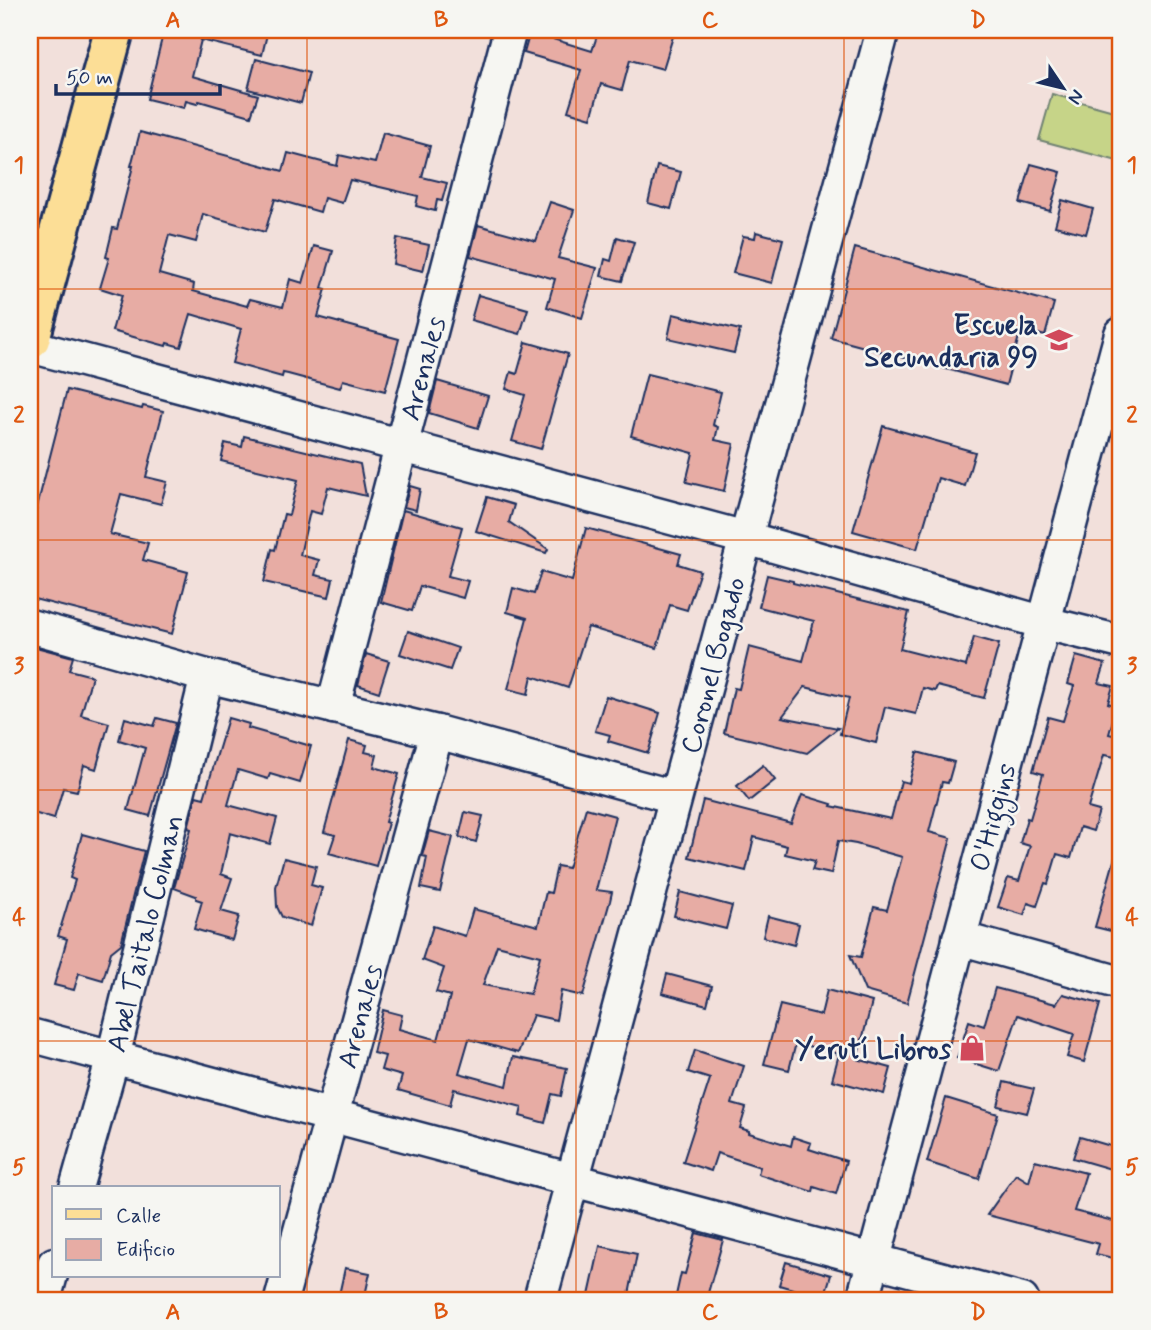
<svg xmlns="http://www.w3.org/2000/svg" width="1151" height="1330" font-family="Mynerve,sans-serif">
	<rect width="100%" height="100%" fill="#f2e0db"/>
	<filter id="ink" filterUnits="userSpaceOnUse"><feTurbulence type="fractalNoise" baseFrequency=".0143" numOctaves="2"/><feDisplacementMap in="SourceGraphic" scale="14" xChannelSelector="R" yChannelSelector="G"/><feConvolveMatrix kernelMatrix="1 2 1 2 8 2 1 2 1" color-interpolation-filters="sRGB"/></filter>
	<g filter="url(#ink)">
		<path fill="#c6d488" stroke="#708273" stroke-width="2" d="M1052,94L1121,113V162L1039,140Z"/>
		<g fill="#e7aca4" stroke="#1b2f5e" stroke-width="2" fill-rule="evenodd">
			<path d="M164,30H268L262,55L201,40L192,76L258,95L251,116L199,101L197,104L186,101L184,108L147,99Z"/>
			<path d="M599,30H675L663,69L630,60L622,90L601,84L591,118L568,111L581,70L524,53L530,32L592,51Z"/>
			<path d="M256,59L309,73L301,103L248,89Z"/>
			<path d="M140,132L283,171L288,153L337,166L339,155L375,163L383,133L430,146L422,177L447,183L442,201L437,200L435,211L416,206L418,196L350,180L342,203L324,198L320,212L275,199L265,232L203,214L196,242L169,235L159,274L194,284L193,291L247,306L250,299L283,307L290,279L303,283L314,246L333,251L322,288L326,289L318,317L399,339L385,391L343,380L340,388L288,374L283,373L282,377L232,363L241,329L191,314L181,347L167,343L166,346L112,331L122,295L100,288L109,258L106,257L113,228L117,229L133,166H131Z"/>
			<path d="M1031,164L1061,172L1050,211L1020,203Z"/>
			<path d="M657,166L681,172L671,209L648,203Z"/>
			<path d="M1062,200L1093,209L1086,234L1055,226Z"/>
			<path d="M550,202L574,210L558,258L597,268L582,318L547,307L555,279L470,256L478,225L536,241Z"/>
			<path d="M756,232L783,239L772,283L733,273L743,236L755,238Z"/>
			<path d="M617,237L634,242L622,281L601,276L605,259L611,261Z"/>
			<path d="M397,238L429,245L423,271L393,264Z"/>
			<path d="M855,248L1054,303L1045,336L1021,329L1006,385L831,338Z"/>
			<path d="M478,295L528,309L520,334L471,320Z"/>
			<path d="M673,314L740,330L734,353L668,338Z"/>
			<path d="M526,342L568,354L541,449L512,441L525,395L506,389L511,372L517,374Z"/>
			<path d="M647,374L721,392L713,425L718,427L715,440L734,444L724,491L686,482L693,453L631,436Z"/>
			<path d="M437,381L488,396L478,428L429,413Z"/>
			<path d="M67,390L142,409L143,406L163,411L146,477L167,482L161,504L121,494L110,534L148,543L143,560L188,572L172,634L30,598V534Z"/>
			<path d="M883,426L975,452L965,486L938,478L917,549L853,531Z"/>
			<path d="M244,436L360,464L366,496L328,487L321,514L310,511L300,555L319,560L315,575L333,579L329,597L264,582L272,549L275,550L284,514L289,515L298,480L221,461L225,443L242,447Z"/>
			<path d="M410,486L420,489L416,510L404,507Z"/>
			<path d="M487,497L514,505L509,522L548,549L546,553L476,531Z"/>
			<path d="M403,510L462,527L448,576L468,581L463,598L420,586L412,611L381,602Z"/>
			<path d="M586,528L681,554L678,564L700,571L687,610L670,605L657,648L588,627L568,688L532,676L528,694L508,689L527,618L507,612L513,588L534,594L541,572L572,581Z"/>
			<path d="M767,575L793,581V583L909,612L900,649L966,666L974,637L999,644L984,698L937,686L935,691L923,688L916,714L885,707L876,743L840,734L849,698L805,687L782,717L838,728L807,753L724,733L734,688L739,689L749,647L803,661L814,621L759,607Z"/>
			<path d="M408,631L458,648L450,670L400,654Z"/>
			<path d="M36,647L73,657L69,670L92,676L81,715L109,723L96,769L84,765L77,791L63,788L54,819L30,812V652L35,653Z"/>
			<path d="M366,654L389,661L379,692L358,685Z"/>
			<path d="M1076,656L1105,664L1099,683L1113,686L1108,703L1117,706L1109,734L1121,737V758L1104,755L1088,808L1099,811L1093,831L1080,827L1071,858L1057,854L1048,884L1045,883L1037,906L1028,903L1024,915L998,907L1008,878L1019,881L1030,846L1020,843L1027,818L1030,819L1043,774L1033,771L1048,717L1063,721L1074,686L1068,684Z"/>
			<path d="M606,696L660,713L648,753L608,741L610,735L595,731Z"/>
			<path d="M125,718L154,726L157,718L176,723L150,816L128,810L145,748L119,740Z"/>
			<path d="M228,718L249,724L248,728L311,746L300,783L270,774L268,779L238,770L228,805L277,818L270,844L230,833L221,874L232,878L221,911L239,916L232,940L194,929L202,901L196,899V896L174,888L191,829L188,828L196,796L204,798Z"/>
			<path d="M349,740L367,745L365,752L377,755L374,767L399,774L385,822L388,823L376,866L329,853L335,835L324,832Z"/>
			<path d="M917,752L954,762L948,783L942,782L929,832L951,838L907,1003L865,991L850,955L861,957L874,907L887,910L902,857L856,844L838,841L831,874L812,870L815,861L785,854L787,846L754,837L746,871L689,857L703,800L791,823L802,795L832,804L831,806L891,819L901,781L909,783Z"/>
			<path d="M763,765L775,780L749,801L737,786Z"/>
			<path d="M586,808L615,816L596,890L612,892L610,901L583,996L561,991L556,1020L533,1015L518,1053L469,1039L459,1073L507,1086L513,1057L567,1068L561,1096L552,1094L545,1123L520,1116L522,1107L454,1089L450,1105L398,1090L402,1076L381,1070L385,1056L373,1053L383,1010L402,1015L399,1029L438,1040L450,996L436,992L444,968L422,960L433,926L465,936L473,909L538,926L546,892L551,893L557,866L568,868ZM497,945L540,956L530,994L483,985Z"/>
			<path d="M465,812L483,816L476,842L459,837Z"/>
			<path d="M429,831L453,837L440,892L421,888L427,857L422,856Z"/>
			<path d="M82,834L144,851L121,944L111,952L103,980L79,973L74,990L54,985L67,939L58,936L75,880L70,878Z"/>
			<path d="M1116,854L1121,855V909L1115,932L1095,927Z"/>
			<path d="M284,858L316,866L311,885L322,888L311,926L282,917L277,907L276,887Z"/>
			<path d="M680,892L732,906L726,929L674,916Z"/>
			<path d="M768,916L799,924L794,945L763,937Z"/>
			<path d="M667,974L712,986L707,1005L662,993Z"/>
			<path d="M995,988L1056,1004L1063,994L1100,1004L1084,1062L1067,1057L1074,1034L1018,1015L999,1071L957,1058L969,1021L984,1026Z"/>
			<path d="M827,990L872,1002L857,1059L891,1068L884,1094L832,1080L839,1054L796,1043L789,1070L764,1064L780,1005L821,1015Z"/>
			<path d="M695,1050L744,1066L732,1104L746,1108L740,1128L749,1131V1133L791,1146L793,1137L811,1143L809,1149L846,1161L836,1194L814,1187L813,1192L758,1174L760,1167L717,1153L711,1171L683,1162L710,1079L688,1072Z"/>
			<path d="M1004,1082L1034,1089L1027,1113L998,1106Z"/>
			<path d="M946,1098L998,1114L979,1179L927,1162Z"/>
			<path d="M1080,1137L1121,1149V1172L1073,1158Z"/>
			<path d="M1035,1160L1086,1173L1074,1211L1121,1223V1260L1096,1254L1099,1244L987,1215L1016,1174L1029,1182Z"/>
			<path d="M696,1233L723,1240L706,1300H675L681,1273L685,1274Z"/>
			<path d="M600,1246L637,1254L628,1300H588Z"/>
			<path d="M786,1262L831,1275L824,1298L779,1285Z"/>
			<path d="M345,1268L370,1273L364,1300L339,1295Z"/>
		</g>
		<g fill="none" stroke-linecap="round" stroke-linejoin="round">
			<g stroke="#1b2f5e" stroke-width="37">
				<g id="minor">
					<path d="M30,346L746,538L1045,623L1121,642"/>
					<path d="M30,626L207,676L437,732L675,797"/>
					<path d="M333,707L510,30"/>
					<path d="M959,938L1121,983"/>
					<path d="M30,1035L1022,1300"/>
					<path d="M76,1188L113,1057L207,676"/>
					<path d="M44,1300L54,1264"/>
					<path d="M281,1300L437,732"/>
					<path d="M540,1300L883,30"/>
					<path d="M863,1300L1121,334"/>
				</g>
			</g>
			<g stroke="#1b2f5e" stroke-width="44">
				<path id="major" d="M30,339L114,30"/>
			</g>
			<use href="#minor" stroke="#f6f6f2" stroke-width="32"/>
			<use href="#major" stroke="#fcde96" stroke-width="38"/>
		</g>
	</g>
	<path fill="none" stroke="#de5710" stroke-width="2" stroke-opacity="0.55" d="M307,30V1300M576,30V1300M844,30V1300M30,289H1121M30,540H1121M30,790H1121M30,1041H1121"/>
	<defs>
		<g id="school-bare" transform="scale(2.1)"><path d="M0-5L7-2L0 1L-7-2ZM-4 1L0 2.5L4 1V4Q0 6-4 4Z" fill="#d1495b" stroke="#f6f6f2" stroke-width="2.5" paint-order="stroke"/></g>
		<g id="shop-bare" transform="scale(2.1)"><path d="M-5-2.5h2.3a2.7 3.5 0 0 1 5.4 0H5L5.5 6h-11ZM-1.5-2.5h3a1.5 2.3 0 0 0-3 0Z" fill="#d1495b" stroke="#f6f6f2" stroke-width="2.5" paint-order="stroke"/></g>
	</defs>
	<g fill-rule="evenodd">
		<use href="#school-bare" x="1059" y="340"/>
		<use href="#shop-bare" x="972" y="1048"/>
	</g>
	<g text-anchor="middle" stroke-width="5" stroke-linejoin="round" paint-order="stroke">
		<g font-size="28" font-weight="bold" fill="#1b2f5e" stroke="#f6f6f2" text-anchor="end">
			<text x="1038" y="334">Escuela<tspan x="1038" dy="32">Secundaria 99</tspan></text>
			<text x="951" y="1058">Yerutí Libros</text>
		</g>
		<g font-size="28" fill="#1b2f5e" stroke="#f6f6f2">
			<text transform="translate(422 368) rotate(-75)" y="10">Arenales</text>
			<text transform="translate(712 665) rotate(-75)" y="10">Coronel Bogado</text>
			<text transform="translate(992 817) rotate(-75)" y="10">O'Higgins</text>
			<text transform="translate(144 933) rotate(-76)" y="10">Abel Taitalo Colman</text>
			<text transform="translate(359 1016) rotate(-75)" y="10">Arenales</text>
		</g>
	</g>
	<rect width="1151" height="1330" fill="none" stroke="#f6f6f2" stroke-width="77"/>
	<rect x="52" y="1186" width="228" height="91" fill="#f6f6f2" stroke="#9ea6b7" stroke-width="2"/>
	<rect x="66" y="1209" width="35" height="10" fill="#fcde96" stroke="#9ea6b7" stroke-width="2"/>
	<text x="116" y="1222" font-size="21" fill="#1b2f5e">Calle</text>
	<rect x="66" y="1239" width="35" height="21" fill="#e7aca4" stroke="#9ea6b7" stroke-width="2"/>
	<text x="116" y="1256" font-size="21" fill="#1b2f5e">Edificio</text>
	<g transform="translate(1063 88) rotate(125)" stroke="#f6f6f2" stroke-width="5" paint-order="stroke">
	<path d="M0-5L12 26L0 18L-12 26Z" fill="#1b2f5e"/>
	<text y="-10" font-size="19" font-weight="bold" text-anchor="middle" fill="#1b2f5e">N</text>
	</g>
	<path d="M56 84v10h164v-10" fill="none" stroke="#1b2f5e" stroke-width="3.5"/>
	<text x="66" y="84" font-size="21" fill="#1b2f5e" stroke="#f6f6f2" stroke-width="5" paint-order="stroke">50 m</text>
	<rect x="38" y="38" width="1074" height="1254" fill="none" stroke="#de5710" stroke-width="2.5"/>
	<g font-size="23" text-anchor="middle" font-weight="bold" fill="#de5710">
		<text x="173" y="27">A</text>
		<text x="441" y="27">B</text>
		<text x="710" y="27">C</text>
		<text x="978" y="27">D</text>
		<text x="19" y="172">1</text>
		<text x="1132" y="172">1</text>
		<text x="19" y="422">2</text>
		<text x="1132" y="422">2</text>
		<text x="19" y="673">3</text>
		<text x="1132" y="673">3</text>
		<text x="19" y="924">4</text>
		<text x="1132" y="924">4</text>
		<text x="19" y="1174">5</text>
		<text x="1132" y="1174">5</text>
		<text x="173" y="1319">A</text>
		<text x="441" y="1319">B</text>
		<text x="710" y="1319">C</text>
		<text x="978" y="1319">D</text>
	</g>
</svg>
